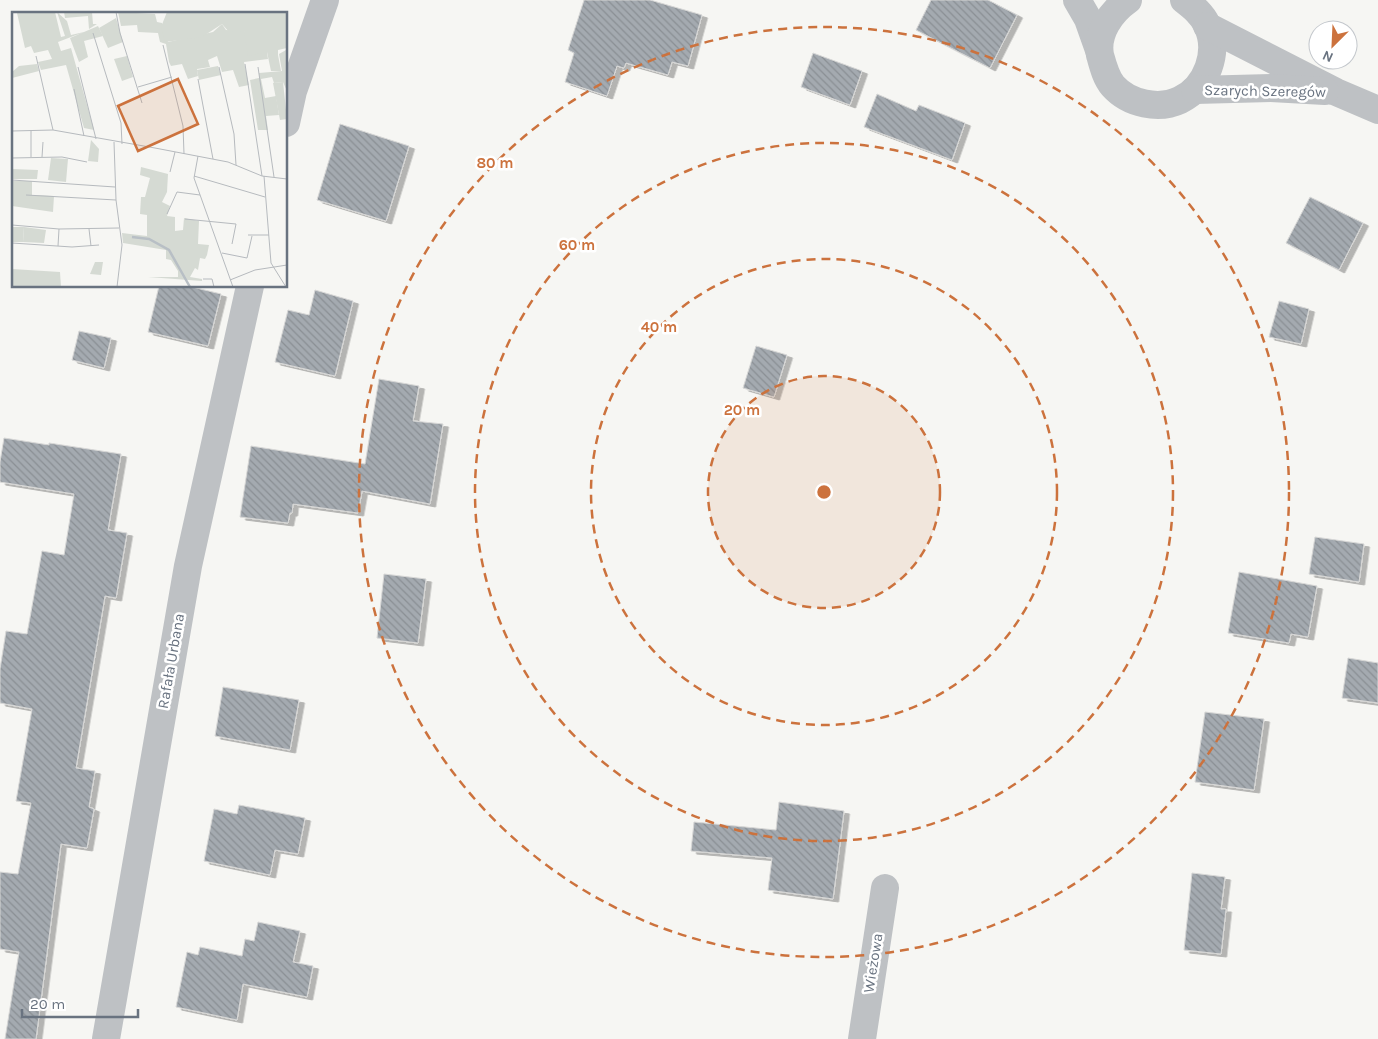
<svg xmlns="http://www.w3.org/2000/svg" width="1378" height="1039" font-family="Karla,sans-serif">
	<defs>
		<pattern id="building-back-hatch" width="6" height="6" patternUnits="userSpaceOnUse" patternTransform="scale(1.25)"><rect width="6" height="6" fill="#a4aab0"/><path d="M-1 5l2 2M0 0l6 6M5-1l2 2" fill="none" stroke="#8a8f94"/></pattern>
		<filter id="shadow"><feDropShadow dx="5.5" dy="3" stdDeviation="0" flood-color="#0004"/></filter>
	</defs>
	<rect width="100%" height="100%" fill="#f6f6f3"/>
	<g fill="url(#building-back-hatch)" stroke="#d7d7d6" filter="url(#shadow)">
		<path d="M584,0H650L702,15L688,66L672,62L668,75L626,63L624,68L617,66L607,96L565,82L574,53L568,50Z"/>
		<path d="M931,0H988L1017,15L990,68L916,30Z"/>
		<path d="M813,53L862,71L850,105L801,87Z"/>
		<path d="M877,94L916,111L919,105L965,123L952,160L864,127Z"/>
		<path d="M340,124L409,146L386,221L317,200Z"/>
		<path d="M1310,197L1363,223L1339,270L1286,243Z"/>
		<path d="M159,286H188L221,294L208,346L148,332Z"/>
		<path d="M315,290L353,301L335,376L275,362L288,310L309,315Z"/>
		<path d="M1279,301L1309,309L1301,344L1269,337Z"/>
		<path d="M79,331L111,338L104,368L72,360Z"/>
		<path d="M756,346L787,355L774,397L743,388Z"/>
		<path d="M379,379L419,386L413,421L443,424L430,504L362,491L358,513L293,504L292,513H290L288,523L240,517L251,446L365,464Z"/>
		<path d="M4,438L49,445V443L121,454L108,530L127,533L116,598L105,596L76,768L95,771L89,807L94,809L87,848L61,844L36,1039H5L19,952L0,949V872L18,874L31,803L16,801L32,709L0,703V669L6,631L27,634L42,551L64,555L74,494L0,482V462Z"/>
		<path d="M1315,537L1364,544L1359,582L1309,574Z"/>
		<path d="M1239,572L1317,586L1308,637L1291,634L1289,643L1228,633Z"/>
		<path d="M384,574L426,579L418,643L377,638Z"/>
		<path d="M1348,658L1378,663V703L1342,698Z"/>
		<path d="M223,687L299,700L290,750L215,736Z"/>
		<path d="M1205,712L1264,719L1254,790L1195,782Z"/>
		<path d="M779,802L844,811L833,899L768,890L772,858L691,851L694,822L776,830Z"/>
		<path d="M239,805L305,818L298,854L275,850L270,875L204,861L214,809L237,814Z"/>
		<path d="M1192,873L1225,877L1221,909H1226L1221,954L1184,950Z"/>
		<path d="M258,922L300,931L293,962L313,966L307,997L243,984L237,1020L176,1007L187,952L198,955L200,947L242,956L245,939L254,941Z"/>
	</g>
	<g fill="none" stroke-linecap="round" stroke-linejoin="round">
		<g stroke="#bec1c4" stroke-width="28">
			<path d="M1077,0L1088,19L1099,50"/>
			<path d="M1128,0C1111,12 1096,33 1100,55C1103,66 1106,78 1113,86C1129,104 1159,110 1180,100C1207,87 1220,52 1207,25C1202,14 1193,7 1184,0"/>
			<path d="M1207,26L1336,92L1378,110"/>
			<path d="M1195,90L1271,88L1325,91"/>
			<path d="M286,123L293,91L325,0"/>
			<path d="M106,1039L188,566L250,286"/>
			<path d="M862,1039L885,888"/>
		</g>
	</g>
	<circle cx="824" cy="492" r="116" fill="#cc723d" fill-opacity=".12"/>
	<g fill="none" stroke="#cc723d" stroke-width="2.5" stroke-dasharray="9 6">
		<circle cx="824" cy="492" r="116"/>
		<circle cx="824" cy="492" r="233"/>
		<circle cx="824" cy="492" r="349"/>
		<circle cx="824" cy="492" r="465"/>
	</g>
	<g text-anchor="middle" stroke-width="5" stroke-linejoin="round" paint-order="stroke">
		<g font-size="15" fill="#697380" stroke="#fff">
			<text transform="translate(1265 91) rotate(1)" y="5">Szarych Szeregów</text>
			<text transform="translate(171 661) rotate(-80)" y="5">Rafała Urbana</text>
			<text transform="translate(873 963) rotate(-81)" y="5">Wieżowa</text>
		</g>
	</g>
	<g transform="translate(12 12)">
		<rect width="275" height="275" fill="#f6f6f3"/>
		<path d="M43,0L49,25L53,24L45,0L55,9L59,23L72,20L46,30L49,39L59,36L82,118L72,116L54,53L29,58L26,50L40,47L36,38L22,41L19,34L13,36L5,1ZM52,0H80L81,12H85L77,17L76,4L53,6ZM106,0L143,2L145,10L150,11L156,30L201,20L210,12L214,18L232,19L255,40L256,47L232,50L237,73L227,75L221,58L210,60L205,44L196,48L198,55L185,57L186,64L176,67L170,52L159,54L157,50L154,32L148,30L146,21L126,20L125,13L109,14ZM86,14L91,24L72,29L76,45L67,50L58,26ZM274,38L275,79L271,70L262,71L260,65L249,67L253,86L264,84L267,103L254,104L256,118H246L238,68L247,66V61L270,59L267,42ZM115,44L121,65L110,69L102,47ZM25,52L27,59L0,66V60L7,54ZM79,128L87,137L86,150L76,149ZM39,146L56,147L54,170L36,168ZM129,155L156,162L155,180L150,190L158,194L155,204L163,205V219L171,218L172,206L187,209L186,232L197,233L195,243L193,247L188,246L186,258L183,256L178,265L190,267V269L136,265H166V259L159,248L154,247V238L111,231L110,221L135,224V203L128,202L129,185H133L138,166L128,163ZM0,157L26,158L25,167H0ZM0,169H20V183L42,184L41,200L0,194ZM12,215L34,218L32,231L11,230ZM83,250H91L89,263L78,262Z" fill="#d5dad3"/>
		<path d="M155,0H275V36L266,38V43L269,59H259L255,40L236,44L232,19L217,20L210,12L190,25L153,30L149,15ZM104,6L111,30L96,36L87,16ZM206,54L209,63L187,68L185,58ZM271,70L275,107L268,108L261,71ZM0,215H12L11,230H0Z" fill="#d5dad3"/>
		<path d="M0,257L48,260L49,275H0Z" fill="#d5dad3"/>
		<path fill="none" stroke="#b8bfc5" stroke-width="2.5" d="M120,225L137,227L157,238L178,275"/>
		<path fill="none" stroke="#b6babe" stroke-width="1" d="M104,0L108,21L130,91M81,21L109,111L110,132M151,33L171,114L172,142M24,44L41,118M233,52L250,164M66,55L84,127M207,55L222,122L224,153M246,55L262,165M186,67L201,147M126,75L160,65M62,77L72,124M0,119L41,118L143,136L216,150L250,164L275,167M102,130L104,188L110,233L105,275M186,144L182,166L221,275M19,145V118M30,145L31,130M0,146L50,145L75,150M158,160L163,140M182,164L253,185M252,164L259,251L274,275M0,168L103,175M14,183L104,188M155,202L165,180L188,183M173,207L224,212L220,232M0,213L47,217L107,216M77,217L79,234M236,223H257M0,231L60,235L87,233M46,234L47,217M210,241L235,246L240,224M191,267H200L202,275M218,268L243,258L275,253"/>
		<path fill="#cc723d" fill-opacity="0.15" stroke="#cc723d" stroke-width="2.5" d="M166,67L186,112L126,139L106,94Z"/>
		<rect width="275" height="275" fill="none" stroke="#697380" stroke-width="2.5"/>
	</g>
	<circle cx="824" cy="492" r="8" fill="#cc723d" stroke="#fff" stroke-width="2.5"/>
	<g font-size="15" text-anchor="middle" font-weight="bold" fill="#cc723d" stroke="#fff" stroke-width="5" stroke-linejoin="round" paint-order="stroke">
		<text x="495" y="168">80 m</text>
		<text x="577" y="250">60 m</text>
		<text x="659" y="332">40 m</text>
		<text x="742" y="415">20 m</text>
	</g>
	<g transform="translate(1333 45) rotate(204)"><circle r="24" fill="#ffffff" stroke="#c3c7cc"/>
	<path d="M0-4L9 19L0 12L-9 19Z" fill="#cc723d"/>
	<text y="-8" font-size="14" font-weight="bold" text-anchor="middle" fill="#697380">N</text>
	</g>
	<path d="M22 1009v8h116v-8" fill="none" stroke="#697380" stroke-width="2.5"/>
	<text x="30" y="1009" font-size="15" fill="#697380" stroke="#ffffff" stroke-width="4" paint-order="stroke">20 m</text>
</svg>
